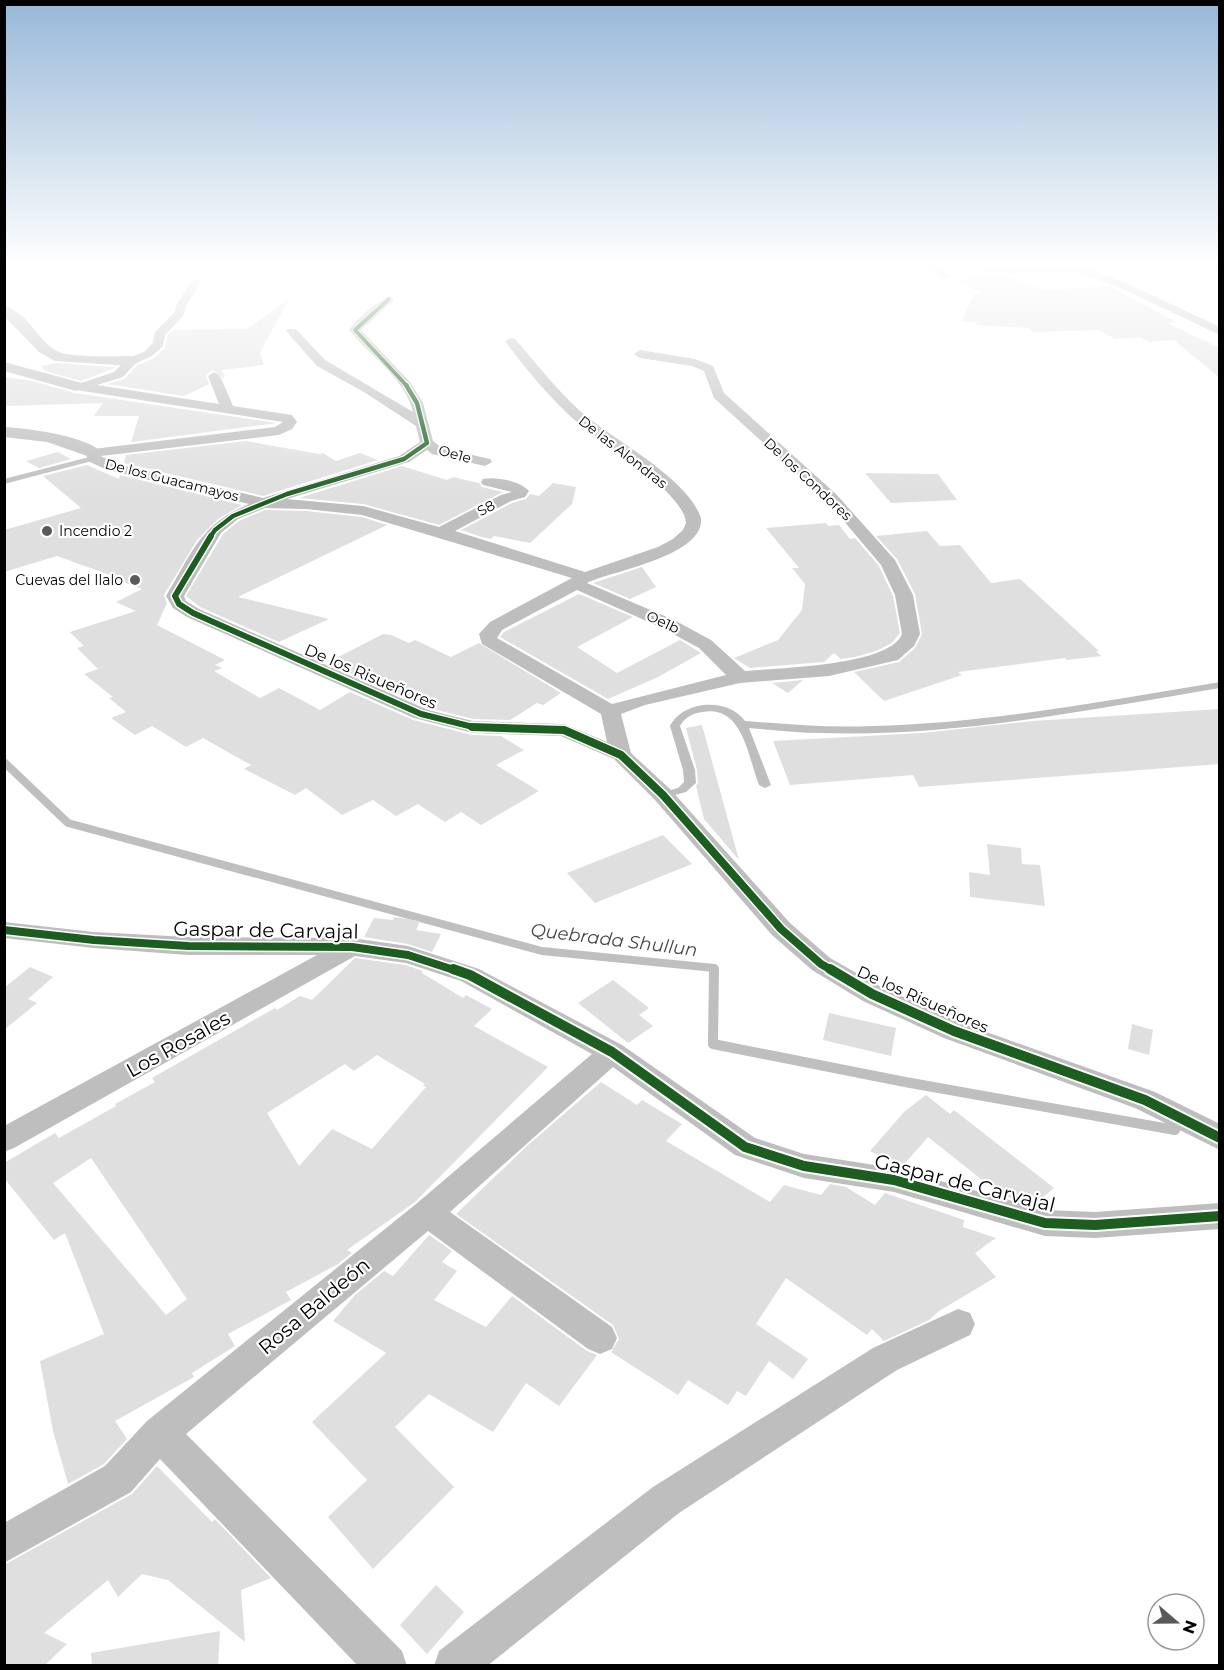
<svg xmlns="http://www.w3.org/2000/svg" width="1224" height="1670" font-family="Montserrat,sans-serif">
	<rect width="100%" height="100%" fill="#fff"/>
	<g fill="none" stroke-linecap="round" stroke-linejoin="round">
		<path stroke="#bfbfbf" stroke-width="8" d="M4,762L68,823L542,951L714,968V971"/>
		<path stroke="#bfbfbf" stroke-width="10" d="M714,969L713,1044L905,1082L1175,1130"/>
	</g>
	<g fill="#dfdfdf" fill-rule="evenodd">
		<path d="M990,275H1006L1043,290L1109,286L1176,322L1167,323L1220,348V378L1174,340L1150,342L1140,337L1115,339L1098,330L1034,332L1029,328L976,325L977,322L962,321L974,294L983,293L957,280Z"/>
		<path d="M289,299L260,353L264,365L221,370L225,376L223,378L213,370L206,375L209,384L184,396L107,384L124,379L136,366L154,358L165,348L167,336L173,330L247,329Z"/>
		<path d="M56,363L114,367L115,368L81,381L45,371L41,366Z"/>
		<path d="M4,377L33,381L75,393L277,423L131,442L139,416H94L103,403L4,406Z"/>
		<path d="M246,441L319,454L323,453L336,461L360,453L378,460L263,496L124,463L126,455Z"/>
		<path d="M58,452L71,459L39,468L26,461Z"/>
		<path d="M87,465L119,479L120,475L242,505L218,519L197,540L164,595L167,603L157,625L225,660L215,665L222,668L214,671L260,698L279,688L320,710L350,692L413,720L472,735L501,736L524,750L496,765L539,791L481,825L461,812L445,822L418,804L396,816L373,800L342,815L306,788L295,795L244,769L251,765L203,738L186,747L152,726L135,735L111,718L126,712L109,698L113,697L84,674L98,669L77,648L84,646L70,632L136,611L116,602L142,589L115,579L118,578L57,556L4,572V530L81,508L43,476Z"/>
		<path d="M402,466L447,480L453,477L470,481L479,483L482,487L503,492L439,525L363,504L299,498Z"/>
		<path d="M865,473L938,474L957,500L891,503Z"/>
		<path d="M553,483L576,487L572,504L530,543L494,536L491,539L482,537L461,530L512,503L526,499L530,494L539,496Z"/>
		<path d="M265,510L306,511L362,517L387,525L238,597L329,619L279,642L200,607L186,596L223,534L239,521Z"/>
		<path d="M826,523L828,526L839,525L850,539L855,538L879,566L893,596L900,633L892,643L876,651L855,657L841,659L834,653L824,662L750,668L734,658L778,640L802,610L805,584L792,568H799L766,528Z"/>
		<path d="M927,531L940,546L960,545L991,583L1020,579L1099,651H1096L1101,656L1067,660L1065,658L958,672L962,675L884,701L854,672L899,662L915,648L922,634L915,594L897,559L876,536Z"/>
		<path d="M642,567L656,587L630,599L593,583Z"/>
		<path d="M579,594L633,617L577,647L617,673L680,640L701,653L658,677L608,699L500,637L504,632Z"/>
		<path d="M383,634L391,635L409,643L415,640L451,657L479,643L561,693L543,705L537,703L510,720L473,719L429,708L327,663Z"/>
		<path d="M803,680L788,693L772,683Z"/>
		<path d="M1220,709V764L919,787L913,775L790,785L773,741L922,733L1033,721Z"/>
		<path d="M702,725L739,860L704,819L696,786L698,783L697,770L686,728Z"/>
		<path d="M663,835L692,864L595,903L567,873Z"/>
		<path d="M987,844L1021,848L1022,864L1040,865L1045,906L970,897L969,872L990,875Z"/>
		<path d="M394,917L420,921L416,930L441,934L432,952L408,944L364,937L374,918L393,920Z"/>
		<path d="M355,958L405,965L423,971L422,973L463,998L466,995L492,1009L474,1026L548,1067L415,1202L347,1250L352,1253L338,1264L286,1292L291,1300L228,1334L235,1346L192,1373L194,1377L115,1421L127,1439L104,1464L68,1484L53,1431L40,1361L104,1334L65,1233L54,1240L4,1178V1163L55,1133L59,1138L116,1106L115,1104L155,1082L152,1078L275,1008L277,1010L300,996L312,1000ZM377,1055L425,1084L423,1086L426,1087L372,1149L332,1129L299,1166L267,1113L345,1064L354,1071ZM91,1158L187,1299L166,1315L53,1183Z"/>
		<path d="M30,967L53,977L28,999L37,1003L4,1030V988Z"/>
		<path d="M613,980L649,1008L639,1015L653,1026L628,1043L578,1003Z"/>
		<path d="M829,1013L896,1028L891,1056L823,1040Z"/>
		<path d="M1132,1024L1153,1030L1149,1055L1128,1049Z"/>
		<path d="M601,1082L637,1105L642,1100L682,1124L666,1141L770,1202L784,1185L821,1195L830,1184L846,1187L875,1205L885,1193L964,1220L963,1227L996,1238L975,1253L996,1277L939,1311L929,1320L884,1341L872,1329L867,1335L786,1278L756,1324L808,1359L793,1379L769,1361L746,1396L737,1391L728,1405L688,1380L678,1395L611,1352L619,1339L613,1325L456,1214L528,1145Z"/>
		<path d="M926,1095L950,1114L954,1110L1054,1188L1034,1205L1001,1195L928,1137L901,1168L870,1151L904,1112Z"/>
		<path d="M429,1235L452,1251L442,1262L457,1271L434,1300L486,1327L512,1296L587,1351L597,1355L559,1406L526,1383L493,1432L429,1394L395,1427L454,1487L373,1569L328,1517L367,1480L312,1422L386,1353L333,1321L355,1295L384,1271L393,1276Z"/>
		<path d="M157,1466L212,1522L215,1519L271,1578L241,1590L245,1642L168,1580L142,1574L118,1597L108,1580L44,1633L67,1644L45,1665H4V1565L132,1494Z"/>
		<path d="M436,1585L464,1612L427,1654L400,1625Z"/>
		<path d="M220,1631L218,1665H92L91,1653Z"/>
	</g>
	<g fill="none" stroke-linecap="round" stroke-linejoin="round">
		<g fill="#bebebe" fill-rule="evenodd">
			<path d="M93,456H96V460L4,484V479Z"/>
			<path d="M1220,682V688C1088,710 955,737 822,733C797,733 773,730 749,728L771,785L765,788L759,785C748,757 743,705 703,712C693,713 685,717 680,726L695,770L696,783L686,792L663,798L657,795L659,793L678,788L684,782L683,770L670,726C683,700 728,697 745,721C788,724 829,728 872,726C989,723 1105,701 1220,682Z"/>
		</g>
		<g fill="#bebebe" fill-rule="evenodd">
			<path d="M928,267H939L951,277L942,279Z"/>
			<path d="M972,267H1096L1094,271L1133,286L1220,327V335L1125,290L1078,272L992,273Z"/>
			<path d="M193,279L202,281L187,304L183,316L165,335L163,346L152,356L136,363L123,377L97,385L219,404L208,376L214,372L220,376L233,406L292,415L297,422L292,429L279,435L101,456L117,464L263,498L399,456L420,442L416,426L364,392L317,366L286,331L288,329H296L325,360L413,412C405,378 370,356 349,330C356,320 381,295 393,297V301L361,330L410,382L423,403L433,441L442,448L490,459L492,462L485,466L432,454L427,450L409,462L287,499L363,506L439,527L501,495L512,492L483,485L481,482L483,479C496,476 520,481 529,491L525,497L511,501L455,531L585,572L658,547L673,539L683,530L686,523C684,490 594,439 569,415C546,393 524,367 505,341L511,338L515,339C536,363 556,389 580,411C614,441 686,476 701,518C705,556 612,571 587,583L674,620L711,640L745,671C777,668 890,666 902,634L895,595L881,565L826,500L714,398L704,371L692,366L640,358L634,354L640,350L695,359L713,366L724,393L836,494L895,560L913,595L920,634L914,646L898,660L829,676L740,683L645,705L621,714L631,753L671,790L790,923L830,958L881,987L964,1024L1155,1092L1220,1124V1150L1135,1108L944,1038L863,1001L812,970L772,935L655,800L614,759L561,736L473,733L414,718L187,617L173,608L166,596C192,553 200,524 249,504L107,470L88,461L86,453L93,449L275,427L283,422L76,390L70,386L72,383H81L114,372L128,358L144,352L153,343L155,332L174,313L177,304ZM265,508L306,509L362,515L572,578L490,622L479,634L482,644L601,714L607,742L564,724L473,721L428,710L199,609L186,601L184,596L221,533L238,519ZM577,590L662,628L699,648L726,675L612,704L497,638L502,630Z"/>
			<path d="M4,922L94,932L188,937L352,938L408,946L479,969L622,1045L755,1138L804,1154L894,1168L1045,1210L1095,1212L1220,1203V1229L1095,1238L1045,1236L894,1192L804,1178L735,1155L613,1067L450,1212L612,1327L617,1338L612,1349L600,1354L588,1349L428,1231L186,1434L402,1651L407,1666H358L160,1459L131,1492L4,1563V1523L105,1466L147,1421L416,1204L592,1054L461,981L406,963L355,956L14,1148L4,1152V1126L317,955H188L94,948L4,938Z"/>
			<path d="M958,1309L970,1313L975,1324L970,1335L897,1370L679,1513L487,1666H434L439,1651L653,1487L873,1348Z"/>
		</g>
		<g fill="#bebebe" fill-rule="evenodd">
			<path d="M4,306C28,312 37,340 57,351C68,358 117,356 132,356L140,361L132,366L55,361L39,352L4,316Z"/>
			<path d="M4,362L82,383L84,386L76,391L4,371Z"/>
			<path d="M4,427C26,428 89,436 102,453L99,457L93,458L47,442L4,437Z"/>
		</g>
		<g stroke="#fff" stroke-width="5">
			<path id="cycleway-far4" d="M389,299L355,330L407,386"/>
		</g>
		<g stroke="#fff" stroke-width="7">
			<path id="cycleway-far3" d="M210,537L215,530L233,516L287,494L404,459L427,443L417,403L406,385"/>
		</g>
		<g stroke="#fff" stroke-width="9">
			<path id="cycleway-far2" d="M211,536L175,596L179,604L193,613L421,714L473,727L509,728"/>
		</g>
		<g stroke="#fff" stroke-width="11">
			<g id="cycleway-far1">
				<path d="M472,727L564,730L621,755L663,795L781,929L821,964L833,971"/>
				<path d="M4,930L94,940L188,946L352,947L408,955L457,971"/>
			</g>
		</g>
		<g stroke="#fff" stroke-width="14">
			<g id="cycleway">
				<path d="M453,969L470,975L612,1052L745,1147L804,1166L894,1180L1045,1223L1095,1225L1220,1216"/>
				<path d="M830,969L872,994L954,1031L1145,1100L1220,1138"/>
			</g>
		</g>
		<use href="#cycleway-far4" stroke="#1b5e20" stroke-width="4"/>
		<use href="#cycleway-far3" stroke="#1b5e20" stroke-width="4.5"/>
		<use href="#cycleway-far2" stroke="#1b5e20" stroke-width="6"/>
		<use href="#cycleway-far1" stroke="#1b5e20" stroke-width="8"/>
		<use href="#cycleway" stroke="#1b5e20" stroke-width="10"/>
	</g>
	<linearGradient id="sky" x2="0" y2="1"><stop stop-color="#97b8d8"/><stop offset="0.53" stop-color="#fff"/><stop offset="1" stop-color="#fff" stop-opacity="0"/></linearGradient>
	<rect width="1224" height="501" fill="url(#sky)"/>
	<g fill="#595959" stroke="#fff" stroke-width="2">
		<circle cx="47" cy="531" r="6"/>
		<circle cx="135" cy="580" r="6"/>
	</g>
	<g text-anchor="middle" stroke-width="4.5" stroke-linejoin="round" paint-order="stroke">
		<g font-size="14" fill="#000" stroke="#fff">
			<text transform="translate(623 452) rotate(38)" y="5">De las Alondras</text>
			<text transform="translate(455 454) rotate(16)" y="5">Oe1e</text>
			<text transform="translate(808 479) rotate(43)" y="5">De los Condores</text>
			<text transform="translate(172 480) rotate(14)" y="5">De los Guacamayos</text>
			<text transform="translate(486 508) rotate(-28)" y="5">S8</text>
			<text transform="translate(663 622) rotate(25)" y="5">Oe1b</text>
		</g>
		<g font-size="14" fill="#000" stroke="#fff" text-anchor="start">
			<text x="59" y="536">Incendio 2</text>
			<text x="123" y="585" text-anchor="end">Cuevas del Ilalo</text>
		</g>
		<g font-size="16" fill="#000" stroke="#fff">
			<text transform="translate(371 676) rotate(23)" y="6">De los Risueñores</text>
			<text transform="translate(923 999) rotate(24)" y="6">De los Risueñores</text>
		</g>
		<g font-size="18" font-style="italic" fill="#444" stroke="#fff">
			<text transform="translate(614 940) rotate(7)" y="6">Quebrada Shullun</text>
		</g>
		<g font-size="20" fill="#000" stroke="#fff">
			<text transform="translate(266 930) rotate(1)" y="7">Gaspar de Carvajal</text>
			<text transform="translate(178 1044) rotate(-29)" y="7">Los Rosales</text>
			<text transform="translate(965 1183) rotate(14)" y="7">Gaspar de Carvajal</text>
			<text transform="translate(314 1306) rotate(-40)" y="7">Rosa Baldeón</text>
		</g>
	</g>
	<rect width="1224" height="1670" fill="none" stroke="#000000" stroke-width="12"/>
	<g transform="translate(1176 1622) rotate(110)"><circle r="28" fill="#ffffff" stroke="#999999" stroke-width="1.5"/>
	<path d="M0-4.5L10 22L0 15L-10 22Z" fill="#595959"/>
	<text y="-9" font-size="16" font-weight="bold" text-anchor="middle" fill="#000000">N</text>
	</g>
</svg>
